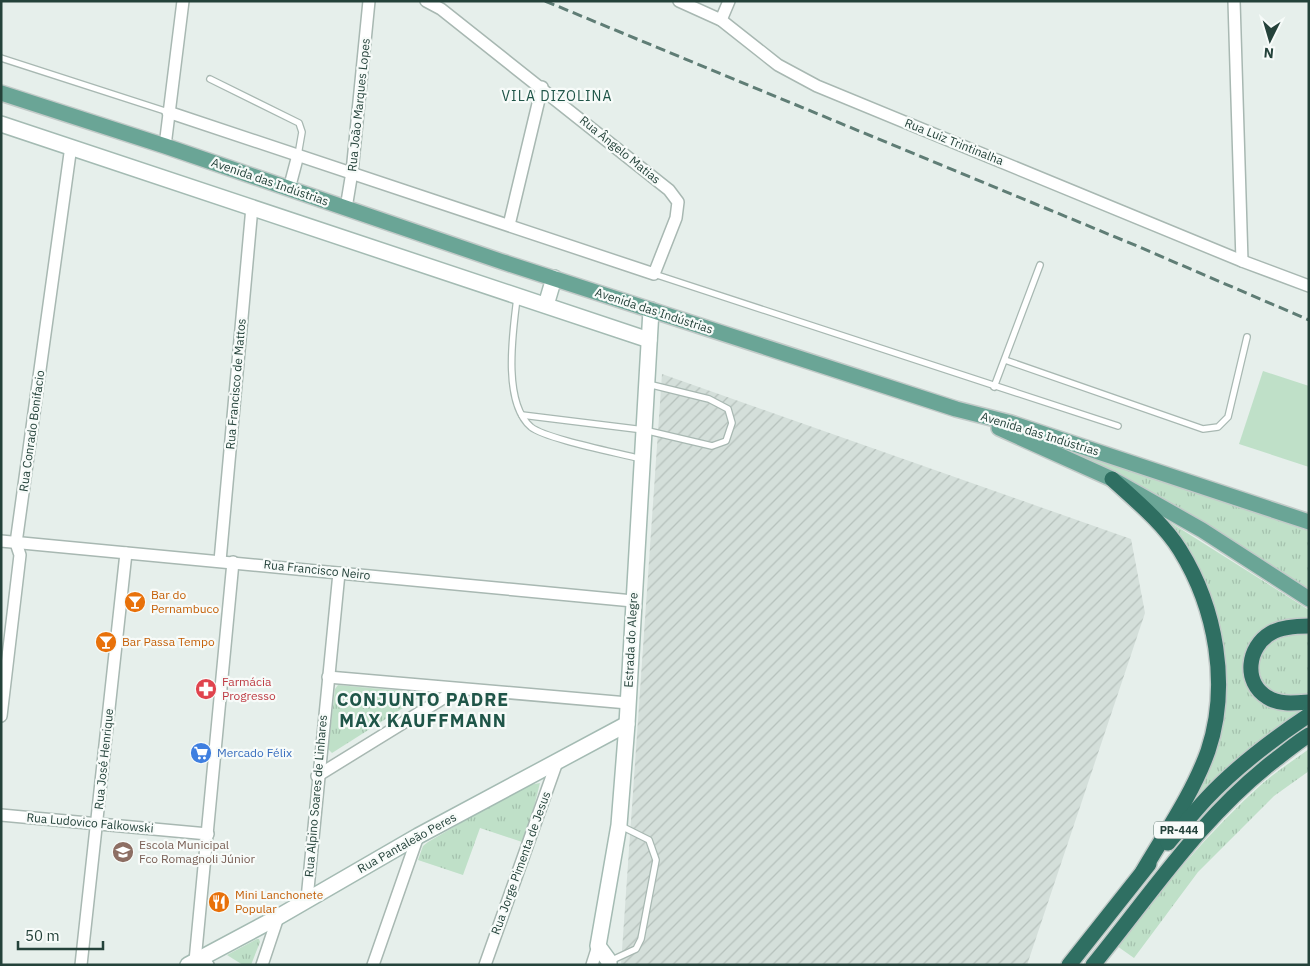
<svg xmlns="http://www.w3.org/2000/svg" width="1310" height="966" font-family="'IBM Plex Sans',sans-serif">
	<defs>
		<pattern id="industrial-furrows" width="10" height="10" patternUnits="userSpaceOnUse" patternTransform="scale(1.25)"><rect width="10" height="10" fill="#d4dfda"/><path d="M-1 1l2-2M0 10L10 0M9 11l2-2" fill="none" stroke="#b6c1bc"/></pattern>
		<pattern id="grass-tufts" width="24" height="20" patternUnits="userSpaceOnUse" patternTransform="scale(1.25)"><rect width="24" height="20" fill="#bfe0c8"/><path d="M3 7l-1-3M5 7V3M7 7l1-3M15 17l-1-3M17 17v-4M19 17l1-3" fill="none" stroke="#a4c1ad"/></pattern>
	</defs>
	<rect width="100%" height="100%" fill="#e6efeb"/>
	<path fill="url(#industrial-furrows)" d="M662,374L1131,539L1145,613L1027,965H621Z"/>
	<g fill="url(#grass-tufts)">
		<path d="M1072,450L1309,531V592L1069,455Z"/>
		<path d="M1165,519L1309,610V621C1260,631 1238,631 1248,688L1264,702L1303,709C1262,738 1224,769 1189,805L1224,666L1187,549Z"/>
		<path d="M1309,633V696C1301,696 1292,697 1285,695C1259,691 1253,666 1265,646L1289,634Z"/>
		<path d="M338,685L425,693V694L332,753L328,749L335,689Z"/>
		<path d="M1309,749V771L1274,796L1198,872L1134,958L1117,946C1162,889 1208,832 1263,783C1277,771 1294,760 1309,749Z"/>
		<path d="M540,783L525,843L480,828L463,875L418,860L423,846L428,842L524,786Z"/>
		<path d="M257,939H259L260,942L251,965H243L227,955Z"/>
	</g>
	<path fill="#bfe0c8" d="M1263,371L1309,386V467L1239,444Z"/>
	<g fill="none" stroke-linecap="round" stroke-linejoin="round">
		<g stroke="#a8b8b2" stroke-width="8">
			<g id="lane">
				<path d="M1,58L168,112"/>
				<path d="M210,79L299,123L302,132L298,155"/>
				<path d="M654,274L1118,426"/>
				<path d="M517,298C513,331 502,402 531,427C546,439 619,453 641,459"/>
				<path d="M1005,360L1203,429L1218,427L1228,417L1247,337"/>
				<path d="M994,387L1040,265"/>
				<path d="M522,415L644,430L712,446L726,441L732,423L728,409L709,399L648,384"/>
				<path d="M610,961L636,949L641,939L656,860L649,840L621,826"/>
			</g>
		</g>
		<g stroke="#a8b8b2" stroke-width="14">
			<g id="street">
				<path d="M679,1L721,20L778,65L817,86L1242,261L1309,286"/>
				<path d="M1234,1L1242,261"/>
				<path d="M721,20L729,1"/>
				<path d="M168,112L654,274L676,218L678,202L669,190L441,9L426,1"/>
				<path d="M165,146L183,1"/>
				<path d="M289,189L298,155"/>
				<path d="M346,208L352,172L369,1"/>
				<path d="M509,225L542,87"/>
				<path d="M1,541L633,601"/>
				<path d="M220,561L252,207"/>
				<path d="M328,677L628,703"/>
				<path d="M1,716L20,555L16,543L71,146"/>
				<path d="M317,776L458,689"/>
				<path d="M1,815L208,834"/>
				<path d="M307,899L339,573"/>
				<path d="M81,965L126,553"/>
				<path d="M208,965L195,961L233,562"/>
				<path d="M262,965L278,917"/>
				<path d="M373,965L418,836"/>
				<path d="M485,965L557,762"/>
				<path d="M592,965L598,946"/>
			</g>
		</g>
		<g stroke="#a4bbb3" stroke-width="18">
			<g id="secondary">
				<path d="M1,124L649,340"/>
				<path d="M546,305L554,278"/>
				<path d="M188,965L278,917L418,836L627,724"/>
				<path d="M609,965V961L598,946L619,825L627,724L651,310"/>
			</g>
		</g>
		<g stroke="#c2cac8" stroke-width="18">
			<g id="primary">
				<path d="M1,93L165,146L500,261L956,409L1011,423L1309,522"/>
				<path d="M999,428L1112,479L1202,530L1309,599"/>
			</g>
		</g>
		<g stroke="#c2cac8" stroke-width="18">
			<g id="highway">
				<path d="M1112,479C1136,501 1163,523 1180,550C1216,608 1230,685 1208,751C1193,793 1166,832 1143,871"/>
				<path d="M1309,626C1297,626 1281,627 1271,633C1247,647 1243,682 1267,697C1279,705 1295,703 1309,702"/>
				<path d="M1168,843C1181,828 1193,813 1206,799C1236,767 1273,739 1309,715"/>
				<path d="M1069,965L1149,864"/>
				<path d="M1093,965C1151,894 1202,816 1275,760C1286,752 1297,742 1309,735"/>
			</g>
		</g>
		<use href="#lane" stroke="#fff" stroke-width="5.5"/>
		<use href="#street" stroke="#fff" stroke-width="11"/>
		<use href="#secondary" stroke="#fff" stroke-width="15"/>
		<use href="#primary" stroke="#6aa596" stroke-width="15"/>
		<use href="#highway" stroke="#2f6f62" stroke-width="15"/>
		<path stroke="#5f7d75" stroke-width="3" stroke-dasharray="10 5" stroke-linecap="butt" d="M545,1L1137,246L1309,320"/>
	</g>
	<defs>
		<g id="bar-disc" transform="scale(1.125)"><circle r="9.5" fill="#e8710a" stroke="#f7fbf9"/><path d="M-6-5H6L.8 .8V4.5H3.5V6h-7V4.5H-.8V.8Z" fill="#fff"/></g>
		<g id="pharmacy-disc" transform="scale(1.125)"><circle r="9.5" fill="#e0444e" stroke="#f7fbf9"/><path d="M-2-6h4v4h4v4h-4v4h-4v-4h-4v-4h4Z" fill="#fff"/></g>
		<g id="supermarket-disc" transform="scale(1.125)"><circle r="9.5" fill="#3f7fe0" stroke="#f7fbf9"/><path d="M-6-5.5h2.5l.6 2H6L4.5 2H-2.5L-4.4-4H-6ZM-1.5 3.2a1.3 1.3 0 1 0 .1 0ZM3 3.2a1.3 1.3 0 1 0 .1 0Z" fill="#fff"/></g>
		<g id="school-disc" transform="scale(1.125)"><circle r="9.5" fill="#8d6e63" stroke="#f7fbf9"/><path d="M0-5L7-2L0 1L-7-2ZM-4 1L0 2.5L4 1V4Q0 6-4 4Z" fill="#fff"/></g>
		<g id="restaurant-disc" transform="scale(1.125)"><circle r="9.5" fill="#e8710a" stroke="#f7fbf9"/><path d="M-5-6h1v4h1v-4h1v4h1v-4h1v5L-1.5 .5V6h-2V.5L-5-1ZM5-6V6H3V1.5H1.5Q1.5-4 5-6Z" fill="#fff"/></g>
	</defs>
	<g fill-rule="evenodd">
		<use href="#bar-disc" x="135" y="602"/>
		<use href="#bar-disc" x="106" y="642"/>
		<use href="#pharmacy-disc" x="206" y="689"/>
		<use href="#supermarket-disc" x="201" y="753"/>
		<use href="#school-disc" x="123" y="852"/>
		<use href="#restaurant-disc" x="219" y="902"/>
	</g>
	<g text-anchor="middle" stroke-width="4.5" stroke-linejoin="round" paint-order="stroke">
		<rect fill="#f7fbf9" stroke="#637a73" stroke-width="1" x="1154" y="821.5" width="50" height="17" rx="4"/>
		<g font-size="11" font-weight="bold" fill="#24423a">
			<text x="1179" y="834">PR-444</text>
		</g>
		<g font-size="12" fill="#24423a" stroke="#f7fbf9">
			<text transform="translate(359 105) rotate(-84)" y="4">Rua João Marques Lopes</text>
			<text transform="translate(954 142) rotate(22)" y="4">Rua Luiz Trintinalha</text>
			<text transform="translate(620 150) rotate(39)" y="4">Rua Ângelo Matias</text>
			<text transform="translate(270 182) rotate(19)" y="4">Avenida das Indústrias</text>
			<text transform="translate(654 311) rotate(18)" y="4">Avenida das Indústrias</text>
			<text transform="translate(236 384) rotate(-85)" y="4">Rua Francisco de Mattos</text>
			<text transform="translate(32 431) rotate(-82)" y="4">Rua Conrado Bonifacio</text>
			<text transform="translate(1040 434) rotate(17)" y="4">Avenida das Indústrias</text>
			<text transform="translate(317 570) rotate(6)" y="4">Rua Francisco Neiro</text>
			<text transform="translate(631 640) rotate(-87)" y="4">Estrada do Alegre</text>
			<text transform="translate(104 759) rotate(-84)" y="4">Rua José Henrique</text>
			<text transform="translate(316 796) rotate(-85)" y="4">Rua Alpino Soares de Linhares</text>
			<text transform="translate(90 823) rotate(5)" y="4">Rua Ludovico Falkowski</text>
			<text transform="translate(407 843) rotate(-29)" y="4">Rua Pantaleão Peres</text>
			<text transform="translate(521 863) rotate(-70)" y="4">Rua Jorge Pimenta de Jesus</text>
		</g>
		<g font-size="12" fill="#c56008" stroke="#f7fbf9" text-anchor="start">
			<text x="151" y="599">Bar do<tspan x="151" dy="14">Pernambuco</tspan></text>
			<text x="122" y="646">Bar Passa Tempo</text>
			<text x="235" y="899">Mini Lanchonete<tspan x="235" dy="14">Popular</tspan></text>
		</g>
		<g font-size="12" fill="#be3a42" stroke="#f7fbf9" text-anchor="start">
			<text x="222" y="686">Farmácia<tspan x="222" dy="14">Progresso</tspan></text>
		</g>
		<g font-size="12" fill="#366cbe" stroke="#f7fbf9" text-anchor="start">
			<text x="217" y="757">Mercado Félix</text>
		</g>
		<g font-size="12" fill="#785e54" stroke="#f7fbf9" text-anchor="start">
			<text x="139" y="849">Escola Municipal<tspan x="139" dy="14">Fco Romagnoli Júnior</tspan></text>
		</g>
		<g font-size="14" letter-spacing="1" fill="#1f5548" stroke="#f7fbf9">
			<text x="557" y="101">VILA DIZOLINA</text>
		</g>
		<g font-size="18" font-weight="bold" letter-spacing="1" fill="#1f5548" stroke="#f7fbf9">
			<text x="423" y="706">CONJUNTO PADRE<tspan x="423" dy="21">MAX KAUFFMANN</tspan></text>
		</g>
	</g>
	<rect width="1310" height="966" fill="none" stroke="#24423a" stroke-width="5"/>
	<g transform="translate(1270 40) rotate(185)" stroke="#f7fbf9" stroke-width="4" paint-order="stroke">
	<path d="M0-4L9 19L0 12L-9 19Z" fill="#24423a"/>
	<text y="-8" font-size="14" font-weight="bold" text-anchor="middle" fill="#24423a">N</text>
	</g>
	<path d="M18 941v8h85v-8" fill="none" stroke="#24423a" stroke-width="2.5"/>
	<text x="25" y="941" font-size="15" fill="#24423a" stroke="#f7fbf9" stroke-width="4" paint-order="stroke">50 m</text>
</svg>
